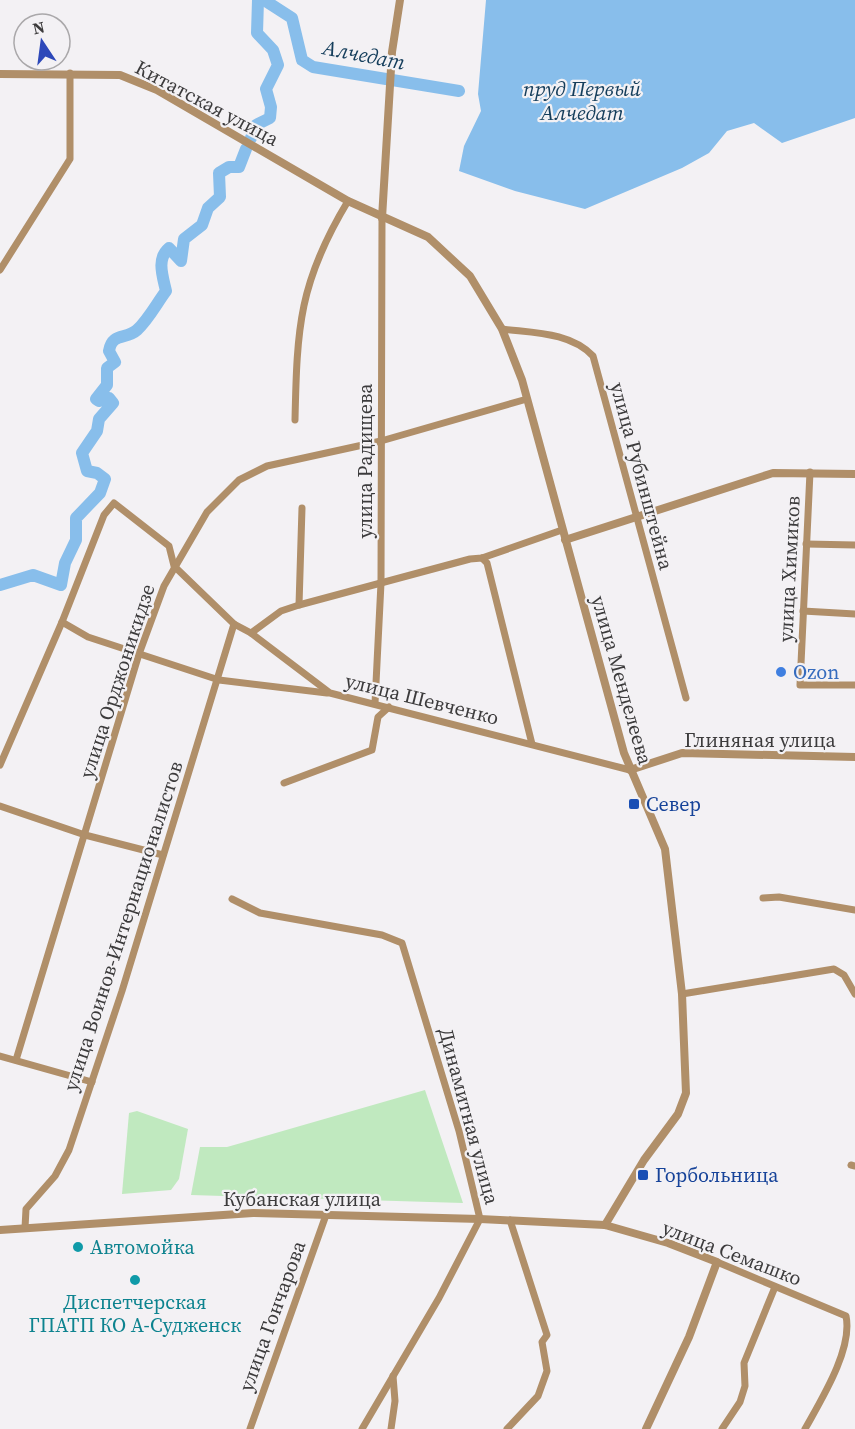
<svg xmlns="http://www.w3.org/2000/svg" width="855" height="1429" font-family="'Source Serif 4',serif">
	<rect width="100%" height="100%" fill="#f3f1f4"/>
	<g fill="#c0e9bf">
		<path d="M425,1090L463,1203L191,1195L200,1147H227Z"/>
		<path d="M137,1111L188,1129L179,1179L171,1190L122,1194L129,1113Z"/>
	</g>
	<path fill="#88beeb" d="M486,0H855V118L782,143L754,123L727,131L709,153L682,168L585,209L515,191L459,171L464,146L481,111L478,94Z"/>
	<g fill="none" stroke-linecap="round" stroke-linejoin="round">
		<g stroke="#88beeb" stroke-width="12">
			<path d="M264,0L292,18L302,60L313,67L459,91"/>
			<path d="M251,138L256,125L270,118L271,107L266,89L278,65L273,50L257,33L258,0"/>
			<path d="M0,585L33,575L61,585L65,563L76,540V518L100,493L105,479L97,473L87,471L82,453L97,431L99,419L113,403L109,398L99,401L96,399L107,385V368L115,362L109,351C112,332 126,340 137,330C148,320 157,303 166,291C163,277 156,259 169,248L181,261L184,239L202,225L208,208L220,197L219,173L229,167H239L246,149"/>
		</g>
		<g stroke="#b08f69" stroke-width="7">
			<path d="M0,270L70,159V73"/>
			<path d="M502,329C533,333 570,332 593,356L686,698"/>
			<path d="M295,420C297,327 299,282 348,201"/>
			<path d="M810,472L800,685H855"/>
			<path d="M806,544L855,545"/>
			<path d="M482,558L487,563L532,744"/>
			<path d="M299,605L302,508"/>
			<path d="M803,611L855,614"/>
			<path d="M62,622L88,637L219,680L327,693"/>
			<path d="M251,633L281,611L299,605L470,559L482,558L562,530"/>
			<path d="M375,703L381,583L382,218"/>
			<path d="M0,765L62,622L104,515L114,503L169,546L174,566L234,624L251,633L330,693L630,770"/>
			<path d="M284,783L372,750L378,717L389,707"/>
			<path d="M0,806L85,835L163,855"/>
			<path d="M763,898L779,897L855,910"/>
			<path d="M232,899L260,913L382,935L402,943L459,1131L480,1219L439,1298L362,1429"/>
			<path d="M682,994L834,969L844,975L855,994"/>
			<path d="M0,1056L92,1082"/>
			<path d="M16,1060L139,654L164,586L207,512L239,480L267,466L381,441L527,399"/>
			<path d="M851,1165L855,1166"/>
			<path d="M25,1228L26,1209L55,1176L69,1150L122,991L234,624"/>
			<path d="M717,1262L846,1316C853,1349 821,1400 805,1429"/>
			<path d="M250,1429L326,1215"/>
			<path d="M391,1429L395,1401L393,1376"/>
			<path d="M507,1429L538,1396L547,1371L542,1342L547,1335L510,1220"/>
			<path d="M722,1429L740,1402L745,1386L744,1363L775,1287"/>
		</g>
		<g stroke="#b08f69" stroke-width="8">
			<path d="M0,74L120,75L157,90L348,201L428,237L470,276L502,329L522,380L624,753L665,849L682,994L686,1093L678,1114L644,1160L605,1225"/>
			<path d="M382,218L392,52L400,0"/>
			<path d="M565,540L773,473L855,474"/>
			<path d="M630,770L682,753L855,757"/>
			<path d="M0,1230L253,1213L480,1219L605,1225L668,1243L717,1262L689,1337L646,1429"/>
		</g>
	</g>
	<circle fill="#3f7fe0" stroke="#f3f1f4" stroke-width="2" cx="781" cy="672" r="6"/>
	<g fill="#1a4fb4" stroke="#f3f1f4" stroke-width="2">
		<rect x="628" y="798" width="12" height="12" rx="3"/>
		<rect x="637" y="1169" width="12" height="12" rx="3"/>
	</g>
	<g fill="#0f9aa8" stroke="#f3f1f4" stroke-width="2">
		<circle cx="78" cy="1247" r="6"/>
		<circle cx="135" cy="1280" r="6"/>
	</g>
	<g text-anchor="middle" stroke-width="4.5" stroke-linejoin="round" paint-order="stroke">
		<g font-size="20" fill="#3c3b3c" stroke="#f3f1f4">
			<text transform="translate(207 103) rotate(28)" y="7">Китатская улица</text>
			<text transform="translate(365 461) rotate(-90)" y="7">улица Радищева</text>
			<text transform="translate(642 476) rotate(75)" y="7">улица Рубинштейна</text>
			<text transform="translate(789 569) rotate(-87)" y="7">улица Химиков</text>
			<text transform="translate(622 680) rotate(74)" y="7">улица Менделеева</text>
			<text transform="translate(117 681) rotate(-72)" y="7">улица Орджоникидзе</text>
			<text transform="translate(422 699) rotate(14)" y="7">улица Шевченко</text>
			<text x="760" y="747">Глиняная улица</text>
			<text transform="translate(123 926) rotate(-72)" y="7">улица Воинов-Интернационалистов</text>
			<text transform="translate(469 1116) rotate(75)" y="7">Динамитная улица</text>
			<text x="302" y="1206">Кубанская улица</text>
			<text transform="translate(732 1253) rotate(21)" y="7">улица Семашко</text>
			<text transform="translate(272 1316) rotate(-70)" y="7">улица Гончарова</text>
		</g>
		<g font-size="20" fill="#366cbe" stroke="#f3f1f4" text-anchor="start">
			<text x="793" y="679">Ozon</text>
		</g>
		<g font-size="20" fill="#164399" stroke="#f3f1f4" text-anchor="start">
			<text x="646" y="811">Север</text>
			<text x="655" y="1182">Горбольница</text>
		</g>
		<g font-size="20" fill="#0d838f" stroke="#f3f1f4" text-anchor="start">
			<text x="90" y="1254">Автомойка</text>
			<text x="135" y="1309" text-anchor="middle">Диспетчерская<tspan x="135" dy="23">ГПАТП КО А-Судженск</tspan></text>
		</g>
		<g font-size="21" font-style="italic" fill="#143d5b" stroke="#f3f1f4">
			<text transform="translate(364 55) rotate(11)" y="7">Алчедат</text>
			<text x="582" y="96">пруд Первый<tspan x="582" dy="24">Алчедат</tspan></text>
		</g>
	</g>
	<g transform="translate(42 42) rotate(347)"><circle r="28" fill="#f3f1f4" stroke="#aaa8aa" stroke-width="1.5"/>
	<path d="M0-4.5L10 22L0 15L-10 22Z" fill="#2d48b9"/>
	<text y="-9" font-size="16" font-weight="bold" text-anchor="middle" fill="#3c3b3c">N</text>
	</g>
</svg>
